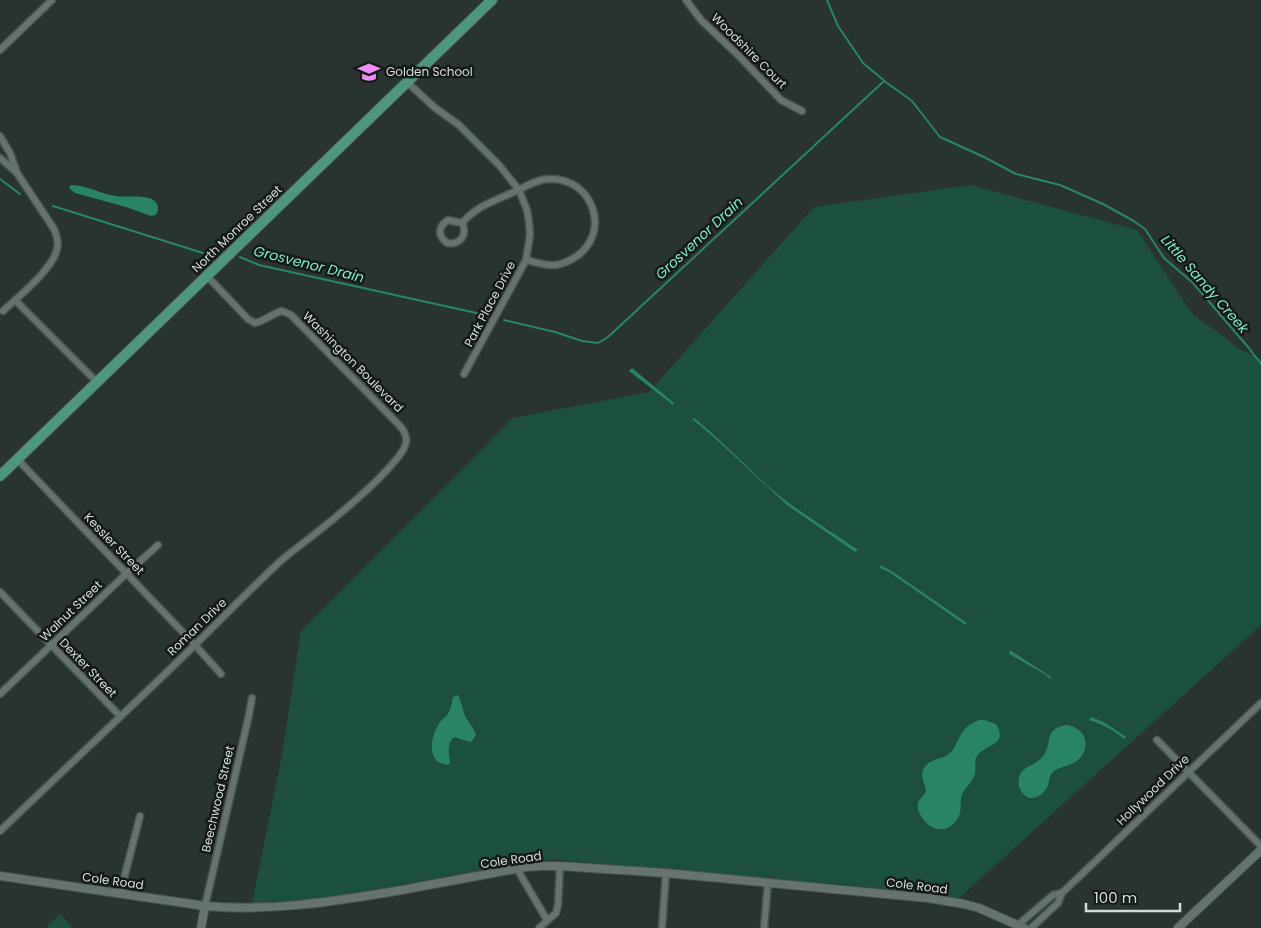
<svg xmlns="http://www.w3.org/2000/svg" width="1261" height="928" font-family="Poppins,sans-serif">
	<rect width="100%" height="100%" fill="#293430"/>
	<g fill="#1d4f3e">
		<path d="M971,185L1137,230L1194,316L1222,335L1237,348L1261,359V625L959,898L927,893L847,885L559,860L525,862L350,894L306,900L252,904L282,755L301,631L513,418L649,392L814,207Z"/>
		<path d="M60,914L72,927L70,928H49L47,926Z"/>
	</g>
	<g fill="#298367">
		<path d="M71,185C87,185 101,194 116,196C127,198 152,193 157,204C159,208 158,211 156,215L151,216L126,207L75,193L69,188Z"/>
		<path d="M632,368L674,403L673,405L629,371Z"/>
		<path d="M694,418C721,439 744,465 770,488C797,511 828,529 858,550L855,552L787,505L717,440L692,419Z"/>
		<path d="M881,565L893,572L967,623L965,625L931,601L889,572L880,568Z"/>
		<path d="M1010,650L1051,677L1050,679L1046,675L1009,654Z"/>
		<path d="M457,695L459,697L465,716L474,730L476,735L472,741L470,742L454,737C446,746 449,753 450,763L448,765C424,763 431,734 441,721C443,718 447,716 449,712C451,708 452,702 453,697Z"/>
		<path d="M1091,717L1104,722L1126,737L1124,739C1114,730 1102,724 1089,720Z"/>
		<path d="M979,720H985L996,724C1010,747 982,744 976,758C974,764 977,771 974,777C971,784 964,788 962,795C959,804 963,813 956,821C944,836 927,829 920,814C918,811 917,807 918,803C919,799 924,796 926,791C925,783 919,775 924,768C929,758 944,760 951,752C954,750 955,745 957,742C964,729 965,726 979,720Z"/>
		<path d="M1066,725C1085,727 1092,746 1079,759C1072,766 1061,766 1054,771C1049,775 1050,780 1048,785C1046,792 1037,799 1030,798C1025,797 1021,792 1019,787C1018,782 1019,777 1021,772C1027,766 1039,763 1044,755C1053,741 1043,730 1066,725Z"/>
	</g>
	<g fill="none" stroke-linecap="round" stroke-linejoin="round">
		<g stroke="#298367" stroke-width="2">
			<path d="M827,0L838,26L863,63L887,83L912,101L940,137L984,157L1016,174L1060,185L1103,204L1132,220L1145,229L1164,258L1193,283L1248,347L1261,364"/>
			<path d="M0,179L20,194"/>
			<path d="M53,206L203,253"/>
			<path d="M240,257L259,265L490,316"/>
			<path d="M504,320L555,332L582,341L598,343L608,337L884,81"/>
		</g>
		<g stroke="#47514d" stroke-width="9">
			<g id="minor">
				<path d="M686,0L701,20L739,56L781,100L802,111"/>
				<path d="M0,50L52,0"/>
				<path d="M407,82L434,107L459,125L499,165L519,190L527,210L529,222L530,235L526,260L464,374"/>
				<path d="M0,136L10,153L17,173L54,229C57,236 59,242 57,249C53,269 18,297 3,311"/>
				<path d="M0,158L16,172"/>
				<path d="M462,223C468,235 460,245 447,243C437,235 438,227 448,220L462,223C477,206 494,201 514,192C525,187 537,179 549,179C592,177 612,231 577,256C571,260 563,264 556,265C546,266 536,262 526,260"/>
				<path d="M15,300L97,382"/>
				<path d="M17,459L195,645L221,674"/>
				<path d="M0,592L120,716"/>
				<path d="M0,694L127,573L158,545"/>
				<path d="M1157,740L1261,846"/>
				<path d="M0,831C65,769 130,708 194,646C220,620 246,594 272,569C286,555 301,545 316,533C344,511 377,484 399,456C408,444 409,437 400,426L291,315L282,311C273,313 265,321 255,323L248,319L207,276"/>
				<path d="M517,869L547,920"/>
				<path d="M120,894L140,816"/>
				<path d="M205,906L249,715L252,698"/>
				<path d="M539,928L556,913L558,905L560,866"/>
				<path d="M662,928L666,873"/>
				<path d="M764,928L768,883"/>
				<path d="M1017,928L1018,925L1053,895L1062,893"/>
				<path d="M1031,928L1058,903L1062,893L1261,703"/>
			</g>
		</g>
		<g stroke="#47514d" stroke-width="10">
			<g id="tertiary">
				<path d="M0,876L205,906C271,912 337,901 402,890C443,882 484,875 526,867L542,866H560L666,873L928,898L964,904L979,908L1024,928"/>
				<path d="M201,928L205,906"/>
				<path d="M1178,928L1261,850"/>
			</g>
		</g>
		<g stroke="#47514d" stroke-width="12">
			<path id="primary" d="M0,476L492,0"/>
		</g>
		<use href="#minor" stroke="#66726d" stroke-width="6"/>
		<use href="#tertiary" stroke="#66726d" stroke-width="8"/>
		<use href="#primary" stroke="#4f9680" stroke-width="10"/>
	</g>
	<defs>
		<g id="school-bare" transform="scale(1.725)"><path d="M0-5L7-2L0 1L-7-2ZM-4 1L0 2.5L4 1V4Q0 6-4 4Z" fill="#ef8bf6" stroke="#151a18" stroke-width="2.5" paint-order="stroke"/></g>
	</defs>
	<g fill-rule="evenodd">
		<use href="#school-bare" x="369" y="72"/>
	</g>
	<g text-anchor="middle" stroke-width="5" stroke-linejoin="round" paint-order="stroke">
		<g font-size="12" fill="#d3dad7" stroke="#151a18">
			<text transform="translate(749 51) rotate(45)" y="4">Woodshire Court</text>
			<text transform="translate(237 229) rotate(-44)" y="4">North Monroe Street</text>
			<text transform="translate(490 304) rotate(-62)" y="4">Park Place Drive</text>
			<text transform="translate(353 362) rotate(45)" y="4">Washington Boulevard</text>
			<text transform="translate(114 544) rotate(46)" y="4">Kessler Street</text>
			<text transform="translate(71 611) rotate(-44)" y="4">Walnut Street</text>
			<text transform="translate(197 627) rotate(-44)" y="4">Roman Drive</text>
			<text transform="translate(88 668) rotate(46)" y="4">Dexter Street</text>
			<text transform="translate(1153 790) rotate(-44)" y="4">Hollywood Drive</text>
			<text transform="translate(218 799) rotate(-77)" y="4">Beechwood Street</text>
			<text transform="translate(511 860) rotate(-8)" y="4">Cole Road</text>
			<text transform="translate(113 881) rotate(8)" y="4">Cole Road</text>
			<text transform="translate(917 886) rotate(7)" y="4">Cole Road</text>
		</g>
		<g font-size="12" fill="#d3dad7" stroke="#151a18" text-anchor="start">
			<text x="386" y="76">Golden School</text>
		</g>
		<g font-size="14" font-style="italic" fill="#77efc7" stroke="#151a18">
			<text transform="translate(699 238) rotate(-43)" y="5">Grosvenor Drain</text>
			<text transform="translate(309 264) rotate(14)" y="5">Grosvenor Drain</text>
			<text transform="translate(1205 284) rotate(49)" y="5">Little Sandy Creek</text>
		</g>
	</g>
	<path d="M1086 903v8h94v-8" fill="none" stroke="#d3dad7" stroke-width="2.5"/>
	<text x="1094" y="903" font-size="15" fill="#d3dad7" stroke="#151a18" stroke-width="4" paint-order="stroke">100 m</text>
</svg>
